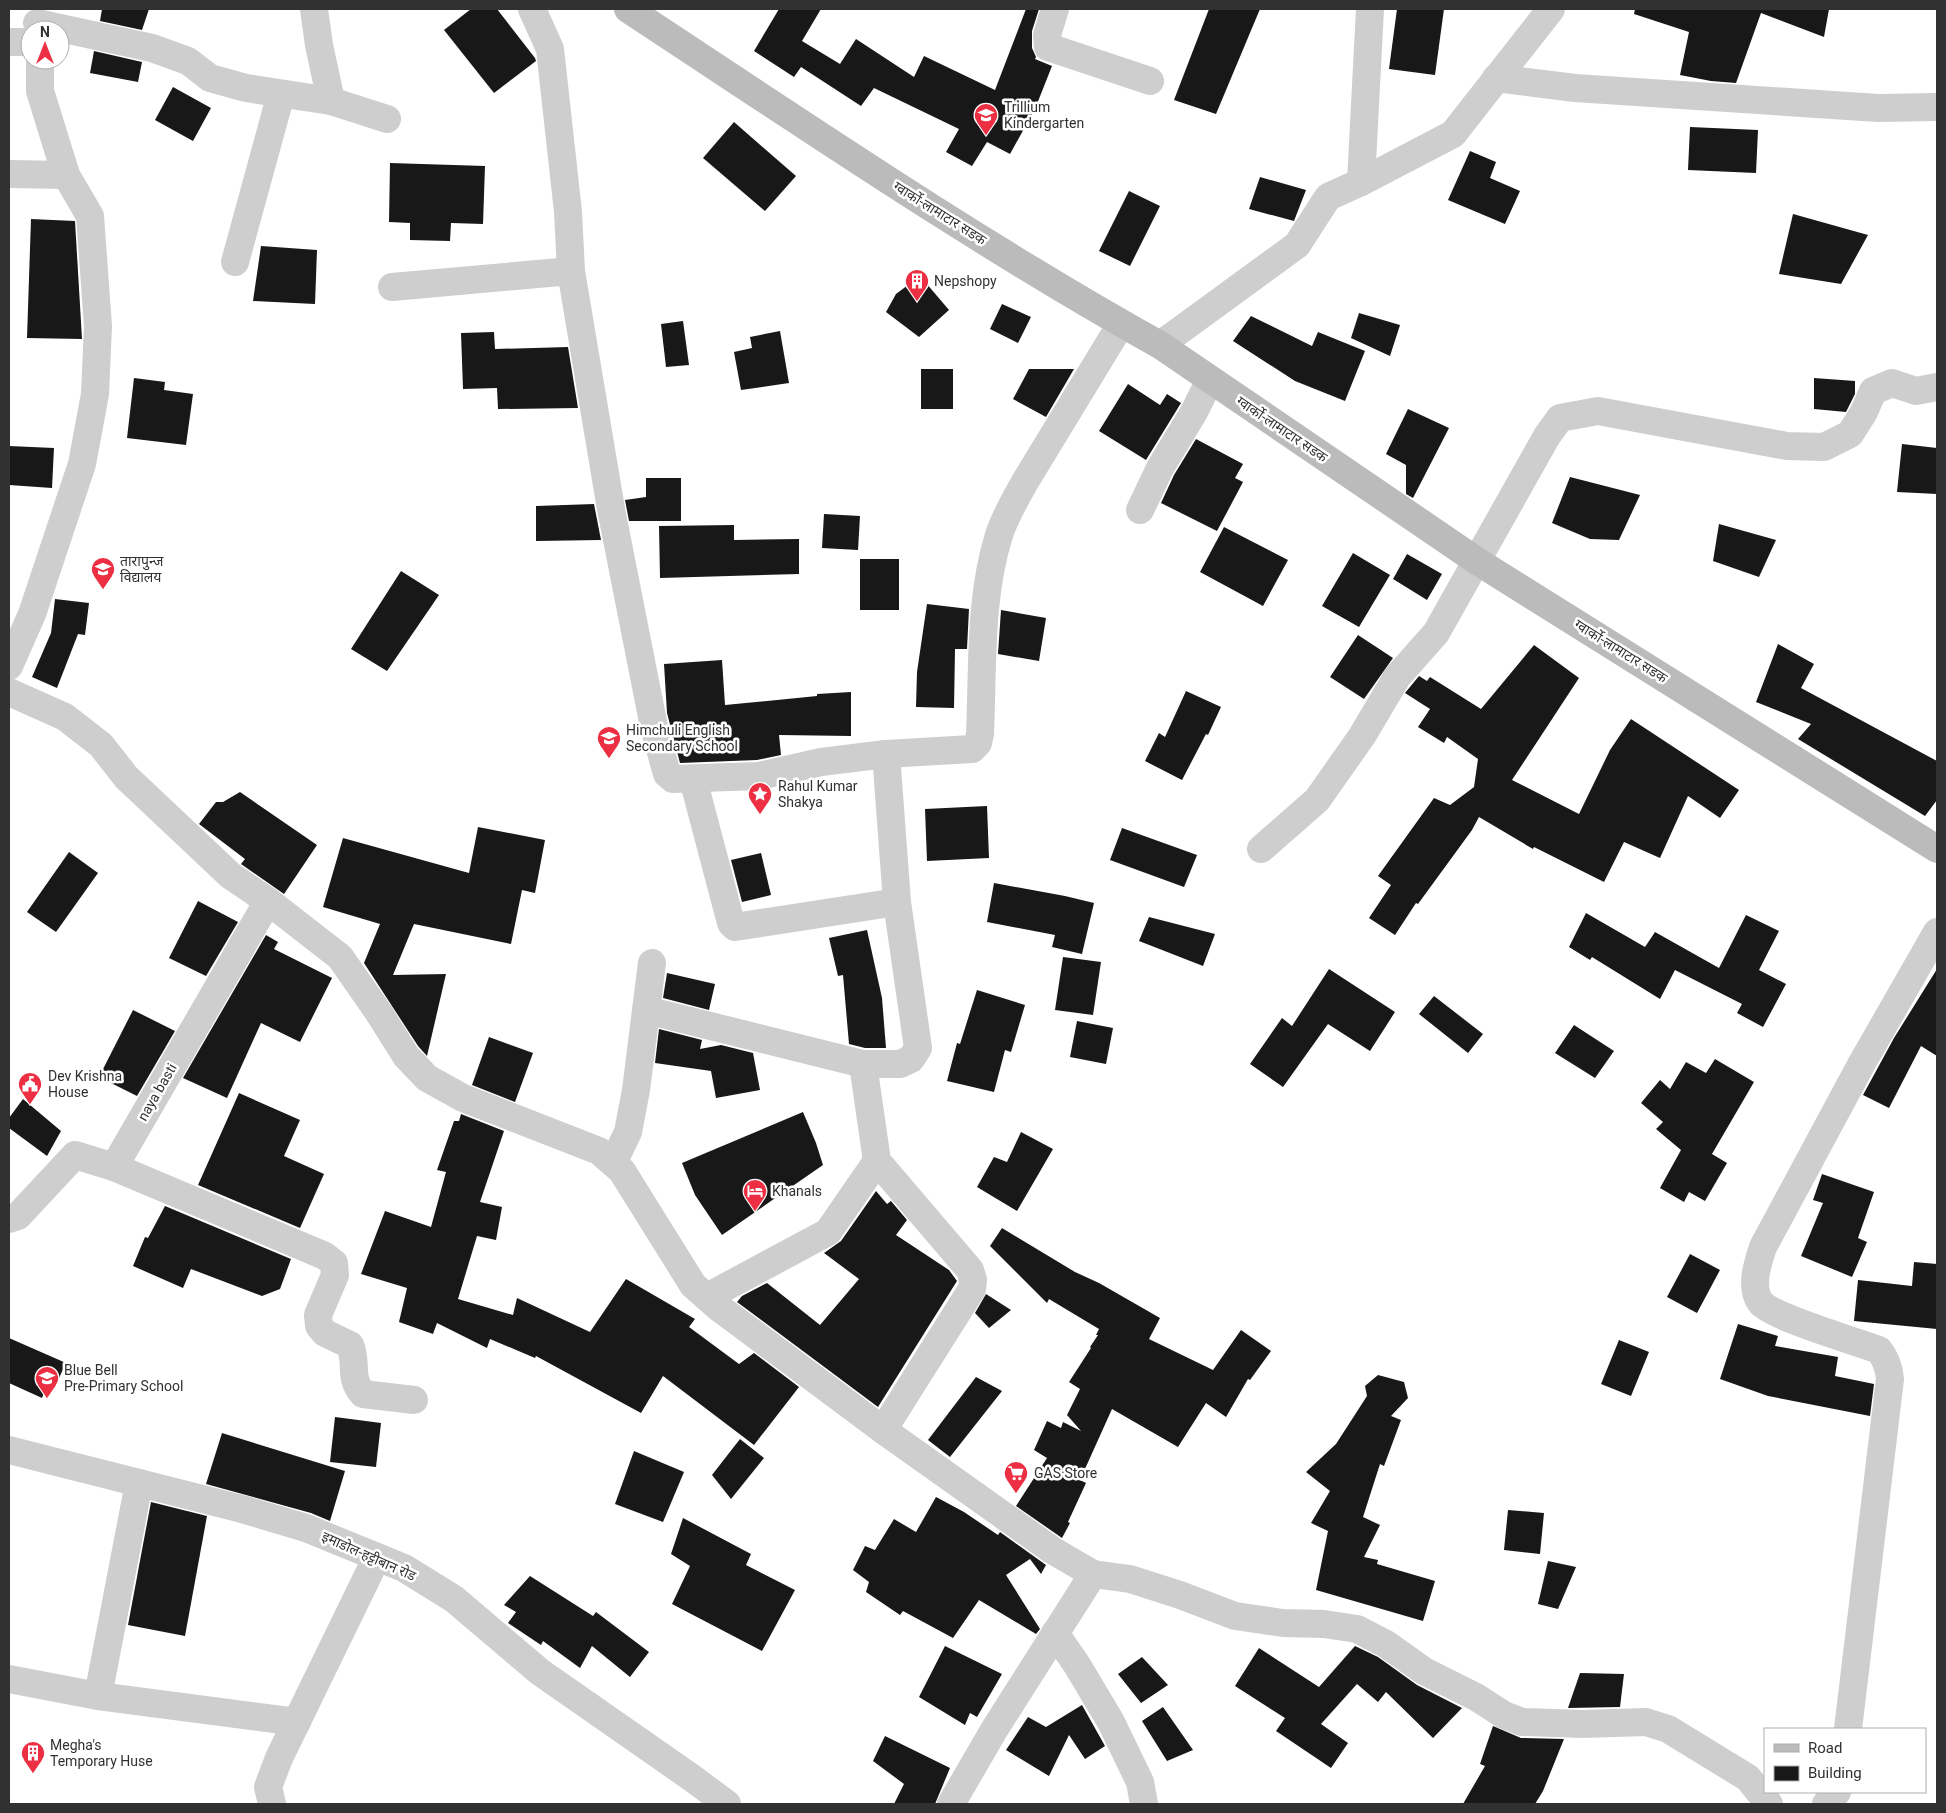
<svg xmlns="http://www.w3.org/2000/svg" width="1946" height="1813" font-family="Roboto,'Noto Sans Devanagari',sans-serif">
	<rect width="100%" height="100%" fill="#fff"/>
	<g fill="#181818">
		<path d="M102,9H149L142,30L100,21Z"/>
		<path d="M471,9H497L535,58L536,61L494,93L444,30Z"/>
		<path d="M779,9H821L802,41L840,64L856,39L914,77L924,56L995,90L1026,9H1039L1032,31V48L1036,57L1035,59L1052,66L1035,109L1010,154L987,142L972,166L946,152L959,129L874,88L861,106L801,67L794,77L754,51Z"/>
		<path d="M1209,9H1260L1216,114L1174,100Z"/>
		<path d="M1397,9H1444L1435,75L1389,69Z"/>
		<path d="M1635,9H1829L1824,37L1761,13L1736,83L1711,81L1680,75L1689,32L1634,14Z"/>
		<path d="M94,51L142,62L138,82L90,73Z"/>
		<path d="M173,87L211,108L193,141L155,120Z"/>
		<path d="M734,122L796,176L765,211L703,158Z"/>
		<path d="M1690,127L1758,130L1756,173L1688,170Z"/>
		<path d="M1470,151L1496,162L1490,178L1520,191L1505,224L1448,200Z"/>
		<path d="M390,163L485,166L483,224L451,223L450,241L410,240V223L389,222Z"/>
		<path d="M1260,177L1306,190L1294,221L1249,209Z"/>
		<path d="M1129,191L1160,206L1130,266L1099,251Z"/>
		<path d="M1793,214L1868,235L1841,284L1779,274Z"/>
		<path d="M31,219L75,221L82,339L27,338Z"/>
		<path d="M261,246L317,250L315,304L253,301Z"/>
		<path d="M920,276L949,310L919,337L886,312L896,294Z"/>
		<path d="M1002,304L1031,317L1018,343L990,329Z"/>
		<path d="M1359,313L1400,325L1390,356L1351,338Z"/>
		<path d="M1251,316L1312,346L1318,332L1365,351L1345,401L1295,381L1233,341Z"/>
		<path d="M683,321L689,365L666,367L661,324Z"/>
		<path d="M780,331L789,383L741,390L734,352L752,348L750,337Z"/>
		<path d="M494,332L495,349L568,347L578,408L498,409L497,388L463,389L461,333Z"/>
		<rect x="921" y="369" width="32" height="40"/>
		<path d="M1029,369H1074L1046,417L1013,399Z"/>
		<path d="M134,378L165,382L164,390L193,394L186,445L127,438Z"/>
		<path d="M1814,378L1855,381V394L1846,412L1814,409Z"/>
		<path d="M1128,384L1160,405L1167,394L1181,403L1146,460L1099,431Z"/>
		<path d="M1408,409L1449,428L1413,498L1406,494V465L1386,454Z"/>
		<path d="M1196,439L1243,464L1235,478L1243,482L1217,531L1161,503L1174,475Z"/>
		<path d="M1902,444L1937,448V494L1897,492Z"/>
		<path d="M9,446L54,448L52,488L9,485Z"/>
		<path d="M1570,477L1640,495L1619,540L1590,539L1552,523Z"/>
		<path d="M646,478H681V521H629L625,500L646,497Z"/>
		<path d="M594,504L601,540L536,541V506Z"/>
		<path d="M824,514L860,516L858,550L822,548Z"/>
		<path d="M1719,524L1776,540L1759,577L1713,561Z"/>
		<path d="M734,525V540L799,539V574L660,578L659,526Z"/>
		<path d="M1224,527L1288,560L1263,606L1200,572Z"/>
		<path d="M1353,553L1390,575L1359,627L1322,606Z"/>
		<path d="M1407,554L1442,574L1427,600L1393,579Z"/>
		<rect x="860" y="559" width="39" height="51"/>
		<path d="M401,571L439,595L387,671L351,649Z"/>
		<path d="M55,599L89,603L85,635L78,634L57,688L32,677L51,633Z"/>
		<path d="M927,604L969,609L967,649H955L954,708L916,707L917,672Z"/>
		<path d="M1001,610L1046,618L1039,661L998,654Z"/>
		<path d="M1358,635L1393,658L1364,699L1330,677Z"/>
		<path d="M1778,644L1814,664L1801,688L1937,761V800L1925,816L1798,739L1811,724L1756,702Z"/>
		<path d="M1534,645L1579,678L1512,780L1579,814L1610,750L1631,719L1739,790L1720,818L1688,796L1660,858L1624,842L1604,882L1534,847L1533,849L1479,817L1472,830L1418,904L1416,903L1395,935L1369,918L1391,885L1378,876L1434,798L1450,805L1474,787L1478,759L1447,737L1444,743L1418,727L1430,709L1405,693L1419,676L1427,681L1430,677L1481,709Z"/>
		<path d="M722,660L725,705L817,696V694L851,692V736L779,735L781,755L757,760L680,763L667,713L664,664Z"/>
		<path d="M1186,691L1221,707L1208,735L1206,734L1182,780L1145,761L1159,733L1165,737Z"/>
		<path d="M240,792L317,845L284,894L241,864L245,859L199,824L216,802H223Z"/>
		<path d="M987,806L989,858L927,861L925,809Z"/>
		<path d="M478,827L545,840L535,893L522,890L511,944L414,924L393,975L446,974L427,1056L418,1046L364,963L380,924L323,907L343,838L469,873Z"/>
		<path d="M1122,828L1197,855L1184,887L1110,860Z"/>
		<path d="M69,852L98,873L56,932L27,912Z"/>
		<path d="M761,853L771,895L742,902L731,860Z"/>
		<path d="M994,883L1065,896L1094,903L1082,954L1052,947L1055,935L987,922Z"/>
		<path d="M198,901L238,922L206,976L169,958Z"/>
		<path d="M1586,913L1645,947L1655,932L1719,968L1746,915L1779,931L1759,970L1786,984L1763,1027L1737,1013L1742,1004L1675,970L1660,999L1592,957L1590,960L1569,947Z"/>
		<path d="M1149,917L1215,934L1203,966L1139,941Z"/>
		<path d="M867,930L882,998L886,1048H865L849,1044L843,975L838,976L829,938Z"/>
		<path d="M266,935L278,942L274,949L332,978L300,1042L261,1023L227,1098L183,1078Z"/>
		<path d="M1063,957L1101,962L1093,1015L1055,1010Z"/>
		<path d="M1329,969L1395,1012L1370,1051L1328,1024L1283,1087L1250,1064L1282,1018L1292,1026Z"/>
		<path d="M1937,969V1056L1921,1046L1889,1108L1863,1095L1894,1038Z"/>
		<path d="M667,973L715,984L709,1010L663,998Z"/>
		<path d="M977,990L1025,1005L1011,1052L1005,1050L994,1092L947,1081L957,1043L960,1044Z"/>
		<path d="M1434,996L1483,1034L1468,1053L1419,1014Z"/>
		<path d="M133,1010L175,1031L137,1096L99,1077Z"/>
		<path d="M1077,1021L1113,1028L1106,1064L1070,1057Z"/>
		<path d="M1574,1025L1614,1051L1595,1078L1555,1053Z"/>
		<path d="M659,1029L702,1040L700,1049L721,1045L753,1053L760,1090L716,1098L711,1071L655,1063Z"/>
		<path d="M489,1037L533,1053L515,1102L472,1085Z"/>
		<path d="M1715,1059L1754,1082L1712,1154L1727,1163L1705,1201L1689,1192L1684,1202L1660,1188L1681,1150L1656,1129L1663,1122L1641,1103L1660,1080L1670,1089L1686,1062L1706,1073Z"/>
		<path d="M239,1093L300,1120L284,1156L324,1174L300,1228L198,1185Z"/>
		<path d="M23,1099L61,1131L47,1156L9,1128V1118Z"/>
		<path d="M803,1112L816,1143L823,1165L722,1235L695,1195L682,1163Z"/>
		<path d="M461,1114L504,1131L480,1202L502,1207L496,1240L477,1236L458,1299L513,1315L517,1298L590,1332L626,1279L695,1319L689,1327L739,1364L754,1353L799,1387L754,1445L663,1376L641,1413L536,1356L535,1358L490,1339L487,1348L437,1323L433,1334L399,1322L407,1288L361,1274L385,1211L431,1227L446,1172L437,1170L454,1121H459Z"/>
		<path d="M1021,1132L1053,1149L1017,1211L977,1187L994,1157L1007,1162Z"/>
		<path d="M1822,1174L1874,1192L1858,1238L1867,1242L1852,1277L1801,1256L1823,1203L1813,1200Z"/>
		<path d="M876,1191L887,1204L891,1201L907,1220L896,1235L949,1270L957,1281L878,1407L737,1302L742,1296L767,1283L820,1325L859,1279L824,1253L841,1241Z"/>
		<path d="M165,1206L291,1259L280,1289L262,1296L191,1269L183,1288L133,1266L145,1237L148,1238Z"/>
		<path d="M1002,1228L1075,1272L1099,1283L1160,1318L1149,1339L1213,1370L1241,1330L1271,1351L1250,1380L1248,1379L1226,1417L1206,1403L1178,1447L1112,1409L1080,1480L1086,1483L1068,1522L1070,1523L1062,1538L1016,1506L1047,1458L1034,1450L1047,1421L1061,1428L1063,1422L1081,1431L1067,1415L1080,1389L1069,1382L1091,1348L1090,1347L1098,1335H1096L1099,1329L1049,1299L1047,1303L990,1246Z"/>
		<path d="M1690,1254L1720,1270L1697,1313L1667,1297Z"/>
		<path d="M1914,1262L1937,1264V1329L1854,1321L1858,1280L1912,1286Z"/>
		<path d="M986,1294L1011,1310L989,1328L975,1313Z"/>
		<path d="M1738,1324L1778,1336L1775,1346L1838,1357L1835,1376L1874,1384L1870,1416L1768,1396L1720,1379Z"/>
		<path d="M9,1338L66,1363L53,1391L46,1388L42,1398L9,1383Z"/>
		<path d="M1619,1340L1649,1352L1631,1396L1601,1384Z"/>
		<path d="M1378,1375L1404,1382L1408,1398L1391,1416L1401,1420L1384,1466L1380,1464L1363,1517L1380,1525L1364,1557L1378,1560L1377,1564L1435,1581L1423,1621L1316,1590L1328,1531L1311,1523L1330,1491L1306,1472L1336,1444L1367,1396L1365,1386Z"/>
		<path d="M976,1377L1002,1391L950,1457L928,1440Z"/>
		<path d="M335,1417L381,1423L376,1467L330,1462Z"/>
		<path d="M222,1433L345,1471L330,1521L311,1513L206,1484Z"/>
		<path d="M740,1439L764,1458L731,1499L712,1475Z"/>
		<path d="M634,1451L684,1472L663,1522L615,1504Z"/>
		<path d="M936,1497L964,1512L998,1535L1000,1532L1046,1565L1041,1574L1030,1559L1006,1575L1040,1629L1036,1634L979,1600L953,1638L903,1611L900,1615L866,1592L869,1582L853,1570L865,1546L875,1550L894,1519L916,1532Z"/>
		<path d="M151,1502L207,1516L185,1636L128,1625Z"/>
		<path d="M1508,1510L1544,1513L1540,1554L1504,1550Z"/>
		<path d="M683,1518L751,1554L746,1565L795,1590L762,1651L672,1604L690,1566L671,1554Z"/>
		<path d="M1548,1561L1576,1567L1558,1609L1538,1604Z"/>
		<path d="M530,1576L593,1616L596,1612L649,1652L630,1677L592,1646L580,1668L543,1641L541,1645L508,1623L516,1612L504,1605Z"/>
		<path d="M945,1646L1002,1674L977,1717L970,1713L965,1725L919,1697Z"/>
		<path d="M1355,1646L1378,1657L1417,1685L1462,1708L1433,1738L1386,1692L1378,1702L1357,1684L1321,1724L1348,1743L1331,1768L1276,1731L1285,1718L1235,1686L1259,1648L1319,1687Z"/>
		<path d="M1142,1657L1168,1685L1141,1703L1118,1674Z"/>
		<path d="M1580,1673L1624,1674L1620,1707L1568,1708Z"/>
		<path d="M1082,1705L1105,1746L1085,1759L1069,1735L1049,1776L1006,1750L1028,1717L1046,1727Z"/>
		<path d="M1163,1707L1193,1750L1167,1761L1142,1721Z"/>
		<path d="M1493,1726L1521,1738L1564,1739L1543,1791L1535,1804H1463L1485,1766L1480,1764Z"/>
		<path d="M885,1736L950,1768L935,1804H894L904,1784L873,1761Z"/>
	</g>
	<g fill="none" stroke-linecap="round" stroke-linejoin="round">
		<g stroke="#cecece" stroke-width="28">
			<path d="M314,9L319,45L331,101"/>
			<path d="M532,9L550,49L568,212L571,271L611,509L654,727L667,774L673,779L759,776L821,762L886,754L972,749L978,743L980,734C983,668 979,599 999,535C1005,516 1016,498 1026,480L1121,324"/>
			<path d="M1055,9L1047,35L1048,47L1150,81"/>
			<path d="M37,23L152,48L188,61L210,78L246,88L331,101L387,119"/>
			<path d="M9,42H30"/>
			<path d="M1496,78L1575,88L1878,108L1937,107"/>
			<path d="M9,174L66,175"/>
			<path d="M1361,182L1370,9"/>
			<path d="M235,262L281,94"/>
			<path d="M392,287L571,271"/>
			<path d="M1160,345L1297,245L1328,197L1361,182L1453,134L1551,9"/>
			<path d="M1140,510L1160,468L1194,412L1210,380"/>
			<path d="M9,666L32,614L82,464L95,394L98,326L90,216L66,175L40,91V60"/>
			<path d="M9,692L65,717L101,745L126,777L231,876L268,901L340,957L379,1013L406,1056L427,1078L463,1098L599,1151L622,1171L693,1285L718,1307L883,1430L1052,1550L1093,1574L1130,1579L1180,1595L1235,1616L1283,1623L1324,1624L1357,1629L1386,1644L1424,1671L1476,1697L1504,1715L1522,1722L1583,1724L1646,1722L1668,1729L1748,1778L1769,1804"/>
			<path d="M693,779L731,923L735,927L897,902"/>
			<path d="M1261,849L1317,800L1362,736L1397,677L1436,633L1547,436L1560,418L1598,411L1787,446L1824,447L1850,434L1864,412L1873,391L1892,383L1916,391L1937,387"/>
			<path d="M646,1010L863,1064H900L911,1059L918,1048L897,902L886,754"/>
			<path d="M863,1064L877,1161L970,1270L973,1280L972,1289L883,1430"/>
			<path d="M613,1163L628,1132L636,1090L652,963"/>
			<path d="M114,1167L325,1256L334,1263L335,1275L318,1315L319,1326L325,1333L350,1345C358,1363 348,1377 363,1394L414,1400"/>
			<path d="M9,1219L18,1216L75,1155L114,1167L268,901"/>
			<path d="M707,1297L828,1232L877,1161"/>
			<path d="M9,1450L242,1509L306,1528L404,1568L454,1599L540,1672L692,1778L727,1804"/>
			<path d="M139,1483L98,1696L297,1722"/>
			<path d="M1055,1633L1077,1665L1111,1722L1140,1782L1144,1804"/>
			<path d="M9,1679L98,1696"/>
			<path d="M1848,1729L1890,1379C1889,1367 1886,1359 1879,1350C1855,1341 1775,1318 1761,1303C1749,1288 1758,1262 1763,1247L1862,1063L1937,932"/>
			<path d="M272,1804L268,1787L279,1758L377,1557"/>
			<path d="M951,1804L994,1730L1093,1574"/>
			<path d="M1826,1804L1837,1792"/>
		</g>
		<path stroke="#bbb" stroke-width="28" d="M628,9C803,124 977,243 1160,345L1477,561L1937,849"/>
	</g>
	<defs>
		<g id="school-pin" transform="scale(1.25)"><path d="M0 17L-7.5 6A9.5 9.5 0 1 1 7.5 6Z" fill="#ec2f43" stroke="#fff"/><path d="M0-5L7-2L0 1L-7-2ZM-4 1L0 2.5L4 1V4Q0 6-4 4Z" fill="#fff"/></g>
		<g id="building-pin" transform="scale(1.25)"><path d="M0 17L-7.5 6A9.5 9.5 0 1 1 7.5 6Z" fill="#ec2f43" stroke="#fff"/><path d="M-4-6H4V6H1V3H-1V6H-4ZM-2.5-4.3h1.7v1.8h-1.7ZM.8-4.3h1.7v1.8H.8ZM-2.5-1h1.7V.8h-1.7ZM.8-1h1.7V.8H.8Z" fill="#fff"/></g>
		<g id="sight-pin" transform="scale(1.25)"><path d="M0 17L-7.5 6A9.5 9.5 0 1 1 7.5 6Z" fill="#ec2f43" stroke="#fff"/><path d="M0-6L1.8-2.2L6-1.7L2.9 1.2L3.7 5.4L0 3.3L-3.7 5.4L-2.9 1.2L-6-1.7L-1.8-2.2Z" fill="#fff"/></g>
		<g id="civic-pin" transform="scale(1.25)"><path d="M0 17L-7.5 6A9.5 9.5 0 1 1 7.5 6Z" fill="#ec2f43" stroke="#fff"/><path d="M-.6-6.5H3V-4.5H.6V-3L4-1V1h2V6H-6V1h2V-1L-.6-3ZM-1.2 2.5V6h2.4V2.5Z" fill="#fff"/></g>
		<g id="hotel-pin" transform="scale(1.25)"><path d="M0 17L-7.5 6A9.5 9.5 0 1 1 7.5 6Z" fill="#ec2f43" stroke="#fff"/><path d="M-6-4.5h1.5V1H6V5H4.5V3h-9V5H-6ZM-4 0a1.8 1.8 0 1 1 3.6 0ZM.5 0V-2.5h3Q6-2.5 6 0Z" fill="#fff"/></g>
		<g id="supermarket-pin" transform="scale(1.25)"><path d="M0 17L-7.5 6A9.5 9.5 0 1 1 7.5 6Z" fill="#ec2f43" stroke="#fff"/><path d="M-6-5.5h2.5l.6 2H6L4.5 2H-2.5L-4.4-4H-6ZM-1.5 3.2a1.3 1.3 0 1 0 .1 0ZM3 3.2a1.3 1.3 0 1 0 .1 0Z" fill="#fff"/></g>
	</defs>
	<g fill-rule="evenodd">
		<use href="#school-pin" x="986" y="115"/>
		<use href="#building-pin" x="917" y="281"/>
		<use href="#school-pin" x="103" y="569"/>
		<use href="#school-pin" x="609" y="738"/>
		<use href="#sight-pin" x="760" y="794"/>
		<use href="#civic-pin" x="30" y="1084"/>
		<use href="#hotel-pin" x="755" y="1191"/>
		<use href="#school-pin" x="47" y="1378"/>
		<use href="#supermarket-pin" x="1016" y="1473"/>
		<use href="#building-pin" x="33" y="1753"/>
	</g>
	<g text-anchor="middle" stroke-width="5" stroke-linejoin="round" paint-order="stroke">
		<g font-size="14" fill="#313131" stroke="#fff" text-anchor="start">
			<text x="1004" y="112">Trillium<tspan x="1004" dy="16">Kindergarten</tspan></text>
			<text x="934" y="286">Nepshopy</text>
			<text x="120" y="566">तारापुन्ज<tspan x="120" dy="16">विद्यालय</tspan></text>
			<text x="626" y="735">Himchuli English<tspan x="626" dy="16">Secondary School</tspan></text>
			<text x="778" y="791">Rahul Kumar<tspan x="778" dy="16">Shakya</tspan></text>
			<text x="48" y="1081">Dev Krishna<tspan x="48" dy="16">House</tspan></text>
			<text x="772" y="1196">Khanals</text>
			<text x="64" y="1375">Blue Bell<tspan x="64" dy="16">Pre-Primary School</tspan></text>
			<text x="1034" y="1478">GAS Store</text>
			<text x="50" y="1750">Megha's<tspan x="50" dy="16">Temporary Huse</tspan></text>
		</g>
		<g font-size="14" fill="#313131" stroke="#fff">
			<text transform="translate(940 213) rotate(32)" y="5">ग्वार्को-लामाटार सडक</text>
			<text transform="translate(1282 429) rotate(34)" y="5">ग्वार्को-लामाटार सडक</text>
			<text transform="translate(1621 651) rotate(32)" y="5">ग्वार्को-लामाटार सडक</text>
			<text transform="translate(157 1092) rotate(-60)" y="5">naya basti</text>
			<text transform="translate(369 1556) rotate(24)" y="5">इमाडोल-हट्टीबान रोड</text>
		</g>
	</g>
	<rect width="1946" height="1813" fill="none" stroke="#313131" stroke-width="20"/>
	<rect x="1764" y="1728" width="162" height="65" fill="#ffffff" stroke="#adadad"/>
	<rect x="1774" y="1744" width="25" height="8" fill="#bbbbbb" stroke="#adadad"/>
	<text x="1808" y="1753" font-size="15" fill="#313131">Road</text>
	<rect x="1774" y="1766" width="25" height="15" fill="#181818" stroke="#adadad"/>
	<text x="1808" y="1778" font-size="15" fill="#313131">Building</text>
	<g transform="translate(45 45)"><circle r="24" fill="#ffffff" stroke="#adadad"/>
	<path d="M0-4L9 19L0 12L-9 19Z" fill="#ec2f43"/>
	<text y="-8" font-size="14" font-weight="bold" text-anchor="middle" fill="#313131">N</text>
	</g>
</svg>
